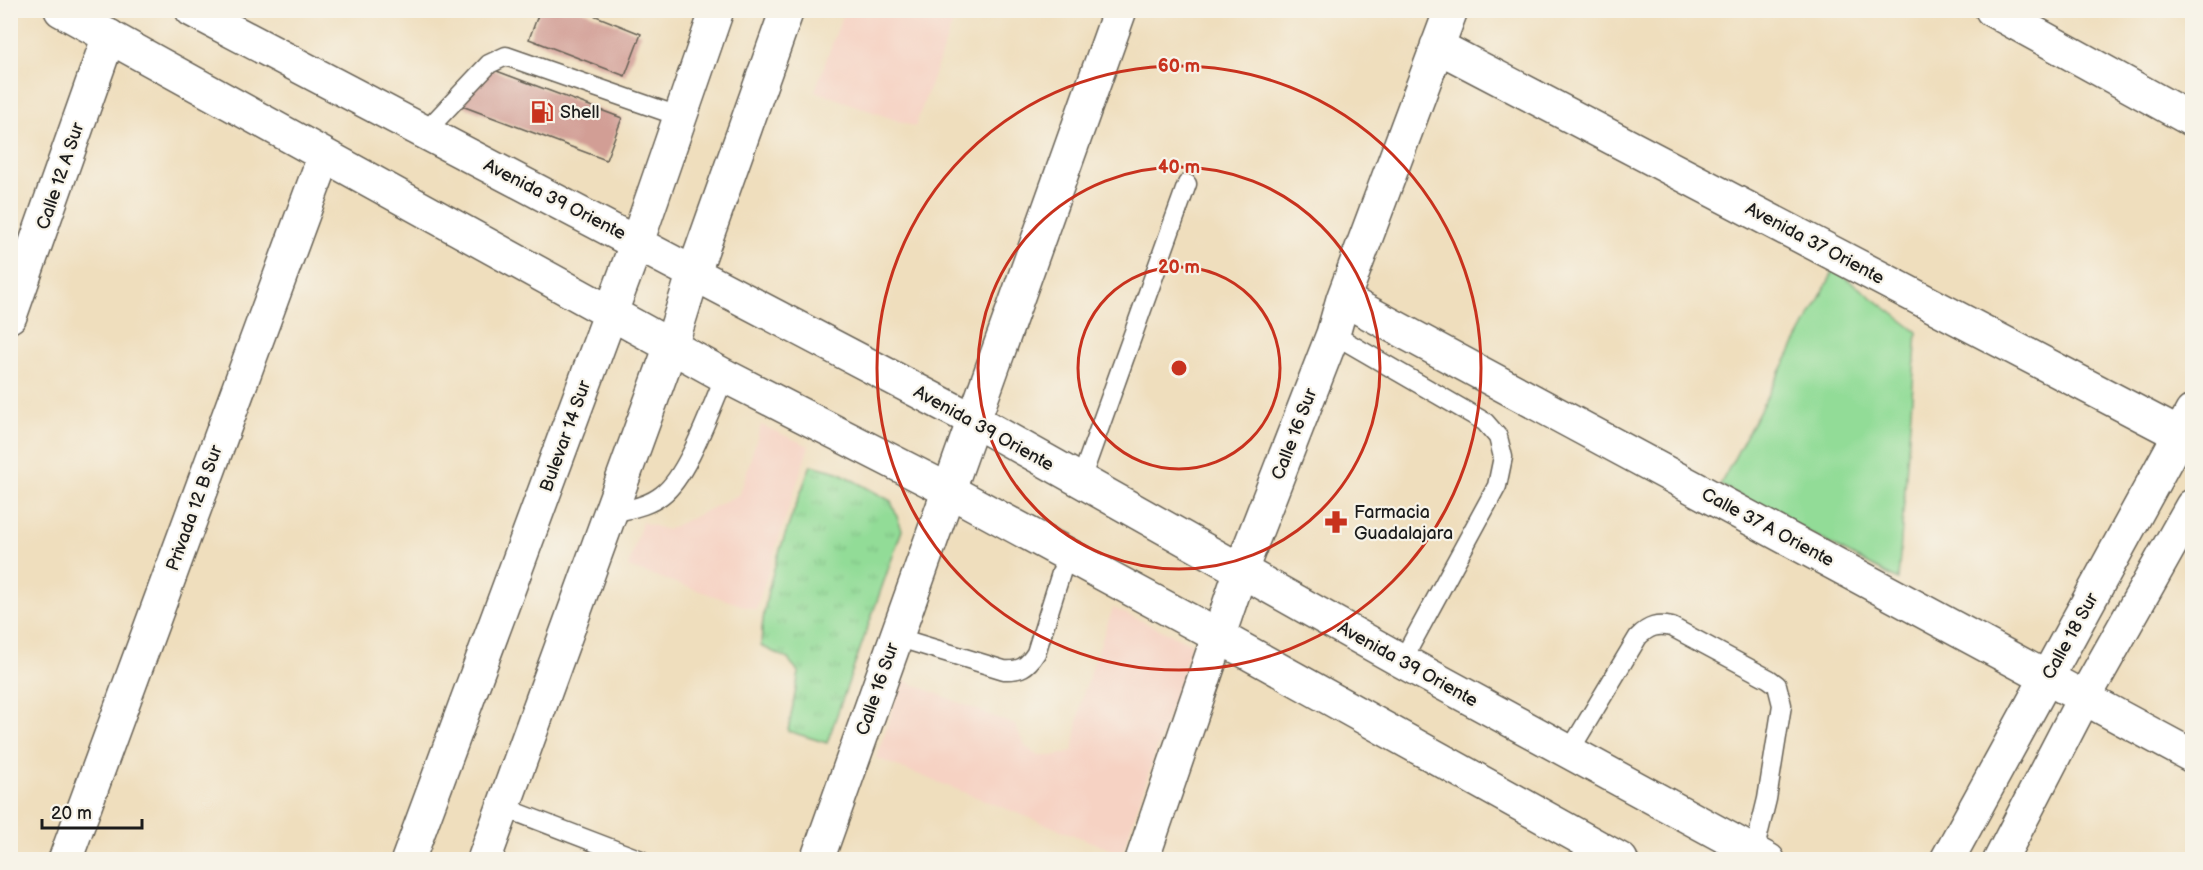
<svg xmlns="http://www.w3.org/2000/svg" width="2203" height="870" viewBox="0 0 2203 870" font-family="'Balsamiq Sans',sans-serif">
<defs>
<pattern id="grass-tufts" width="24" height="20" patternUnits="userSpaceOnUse" patternTransform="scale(1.5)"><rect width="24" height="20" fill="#92dc97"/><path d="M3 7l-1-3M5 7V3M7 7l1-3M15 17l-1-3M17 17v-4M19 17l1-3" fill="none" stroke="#7dbc82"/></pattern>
</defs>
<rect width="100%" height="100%" fill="#f7f3e8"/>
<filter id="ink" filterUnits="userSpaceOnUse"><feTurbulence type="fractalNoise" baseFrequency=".0167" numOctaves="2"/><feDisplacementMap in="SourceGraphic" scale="12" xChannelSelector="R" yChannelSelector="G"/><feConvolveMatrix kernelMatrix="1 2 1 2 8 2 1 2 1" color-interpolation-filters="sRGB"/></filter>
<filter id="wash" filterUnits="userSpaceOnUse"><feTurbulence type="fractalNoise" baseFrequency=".008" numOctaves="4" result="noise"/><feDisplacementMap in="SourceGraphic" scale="24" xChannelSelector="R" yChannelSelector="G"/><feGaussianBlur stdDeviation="1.35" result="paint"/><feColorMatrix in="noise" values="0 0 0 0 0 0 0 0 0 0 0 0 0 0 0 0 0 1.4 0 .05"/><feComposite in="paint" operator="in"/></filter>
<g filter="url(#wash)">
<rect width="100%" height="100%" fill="#efdebd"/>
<!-- built -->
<path fill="#f6d2c3" d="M 844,11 L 957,11 L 915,127 L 815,91 Z
M 761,425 L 809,446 L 756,610 L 628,567 L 642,522 L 667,530 L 740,494 Z
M 1113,608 L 1192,644 L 1122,854 L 876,758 L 903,680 L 1015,725 L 1025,746 L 1038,756 L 1055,756 L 1073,751 L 1082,697 Z"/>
<!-- grass -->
<path fill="url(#grass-tufts)" stroke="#577c5a" stroke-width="1.5" d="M 811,465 L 838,472 L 891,501 L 902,530 L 827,743 L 788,731 L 799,673 L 788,659 L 761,646 C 762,584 790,523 811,465 Z"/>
<!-- green -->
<path fill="#92dc97" stroke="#577c5a" stroke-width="1.5" d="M 1835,269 L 1917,332 L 1898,580 L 1720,485 Z"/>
<g id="blocks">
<!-- building -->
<path fill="#d29e95" d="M 540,10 L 581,10 L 641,34 L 625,76 L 529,39 Z
M 478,64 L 622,118 L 606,160 L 462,106 Z"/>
</g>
</g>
<g filter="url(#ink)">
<use href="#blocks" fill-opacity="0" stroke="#666054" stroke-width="1.5"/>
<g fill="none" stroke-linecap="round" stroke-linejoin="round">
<!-- service casing -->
<g stroke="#666054" stroke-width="21">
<path id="service" d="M 425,132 L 489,64 L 506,56 L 681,117
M 1333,334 L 1485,422 L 1498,437 L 1503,457 L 1497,486 L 1402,661
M 1080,482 L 1187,184
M 610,514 C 627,509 647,507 662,495 C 688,476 711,407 725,376
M 896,637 L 1004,670 C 1020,671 1027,667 1036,653 L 1067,554
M 1569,752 L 1638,637 C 1649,626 1657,624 1672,627 L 1769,679 L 1777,685 L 1782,705 L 1767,799 L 1754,852
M 503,807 L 641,860"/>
</g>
<!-- minor casing -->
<g stroke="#666054" stroke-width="36">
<path id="minor" d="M 1992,10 L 2192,120
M 1437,46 L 2192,441
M 1343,299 L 2192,756
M 10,316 L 109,36
M 65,860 L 324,157
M 817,860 L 1120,10
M 1142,860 L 1241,570 L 1333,334 L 1343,299 L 1451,10"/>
</g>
<!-- tertiary casing -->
<g stroke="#666054" stroke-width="36">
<path id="tertiary" d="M 1947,860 L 2192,412
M 2000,860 L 2084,698 L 2192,506"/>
</g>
<!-- secondary casing -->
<g stroke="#666054" stroke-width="36">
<path id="secondary" d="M 61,10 L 725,376 L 948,490 L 1218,636 L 1621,860
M 192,10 L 975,421 L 1402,661 L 1768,860
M 408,860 L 637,242 L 717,10
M 484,860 L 671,346 L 694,272 L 787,10"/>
</g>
<!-- path -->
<path stroke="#666054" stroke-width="4" stroke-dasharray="4.5 4.5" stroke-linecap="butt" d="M 2186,380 L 2192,368"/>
<!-- service -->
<use href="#service" stroke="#fff" stroke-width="18"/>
<!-- minor -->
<use href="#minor" stroke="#fff" stroke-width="33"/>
<!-- tertiary -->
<use href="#tertiary" stroke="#fff" stroke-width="33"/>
<!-- secondary -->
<use href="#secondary" stroke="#fff" stroke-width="33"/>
</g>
</g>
<!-- distance rings -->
<g fill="none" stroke="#c8321e" stroke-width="3">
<circle cx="1179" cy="368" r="101"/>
<circle cx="1179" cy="368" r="201"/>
<circle cx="1179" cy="368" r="302"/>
</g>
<!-- icons -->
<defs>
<g id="fuel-bare" transform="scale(1.8)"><path d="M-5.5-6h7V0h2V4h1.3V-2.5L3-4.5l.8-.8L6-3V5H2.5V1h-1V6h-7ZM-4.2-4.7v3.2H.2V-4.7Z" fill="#c8321e" stroke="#f7f3e8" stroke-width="2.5" paint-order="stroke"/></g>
<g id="pharmacy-bare" transform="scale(1.8)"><path d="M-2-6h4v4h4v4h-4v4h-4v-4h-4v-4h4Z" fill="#c8321e" stroke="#f7f3e8" stroke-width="2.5" paint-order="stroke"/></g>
</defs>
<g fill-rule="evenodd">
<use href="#fuel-bare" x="542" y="112"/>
<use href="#pharmacy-bare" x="1336" y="522"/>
</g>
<g text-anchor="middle" stroke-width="4.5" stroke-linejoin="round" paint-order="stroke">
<!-- poi labels -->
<g font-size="18" fill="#1c1c1c" stroke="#f7f3e8" text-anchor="start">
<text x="560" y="118">Shell</text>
<text x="1354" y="518">Farmacia<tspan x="1354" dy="21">Guadalajara</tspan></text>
</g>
<!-- street labels -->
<g font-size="18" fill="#1c1c1c" stroke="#f7f3e8">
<text transform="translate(60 176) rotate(-71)" y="6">Calle 12 A Sur</text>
<text transform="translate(555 199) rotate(27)" y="6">Avenida 39 Oriente</text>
<text transform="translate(1815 243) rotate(28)" y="6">Avenida 37 Oriente</text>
<text transform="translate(984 428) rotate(29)" y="6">Avenida 39 Oriente</text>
<text transform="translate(1294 434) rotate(-69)" y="6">Calle 16 Sur</text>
<text transform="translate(565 436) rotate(-70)" y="6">Bulevar 14 Sur</text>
<text transform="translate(194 508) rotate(-70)" y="6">Privada 12 B Sur</text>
<text transform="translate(1768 527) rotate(28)" y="6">Calle 37 A Oriente</text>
<text transform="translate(2070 636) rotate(-61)" y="6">Calle 18 Sur</text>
<text transform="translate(1408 664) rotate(29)" y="6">Avenida 39 Oriente</text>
<text transform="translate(877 689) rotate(-71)" y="6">Calle 16 Sur</text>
</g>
</g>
<circle cx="1179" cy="368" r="9" fill="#c8321e" stroke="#f7f3e8" stroke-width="3"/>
<g font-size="18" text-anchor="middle" font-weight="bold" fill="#c8321e" stroke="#f7f3e8" stroke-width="4.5" stroke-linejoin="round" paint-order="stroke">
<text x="1179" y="72">60 m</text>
<text x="1179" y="173">40 m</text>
<text x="1179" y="273">20 m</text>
</g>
<!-- margin -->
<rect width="2203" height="870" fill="none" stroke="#f7f3e8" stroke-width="36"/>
<!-- scale -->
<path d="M42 819v9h100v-9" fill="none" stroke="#1c1c1c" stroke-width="3"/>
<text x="51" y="819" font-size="18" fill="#1c1c1c" stroke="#f7f3e8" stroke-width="4.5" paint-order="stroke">20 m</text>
</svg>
